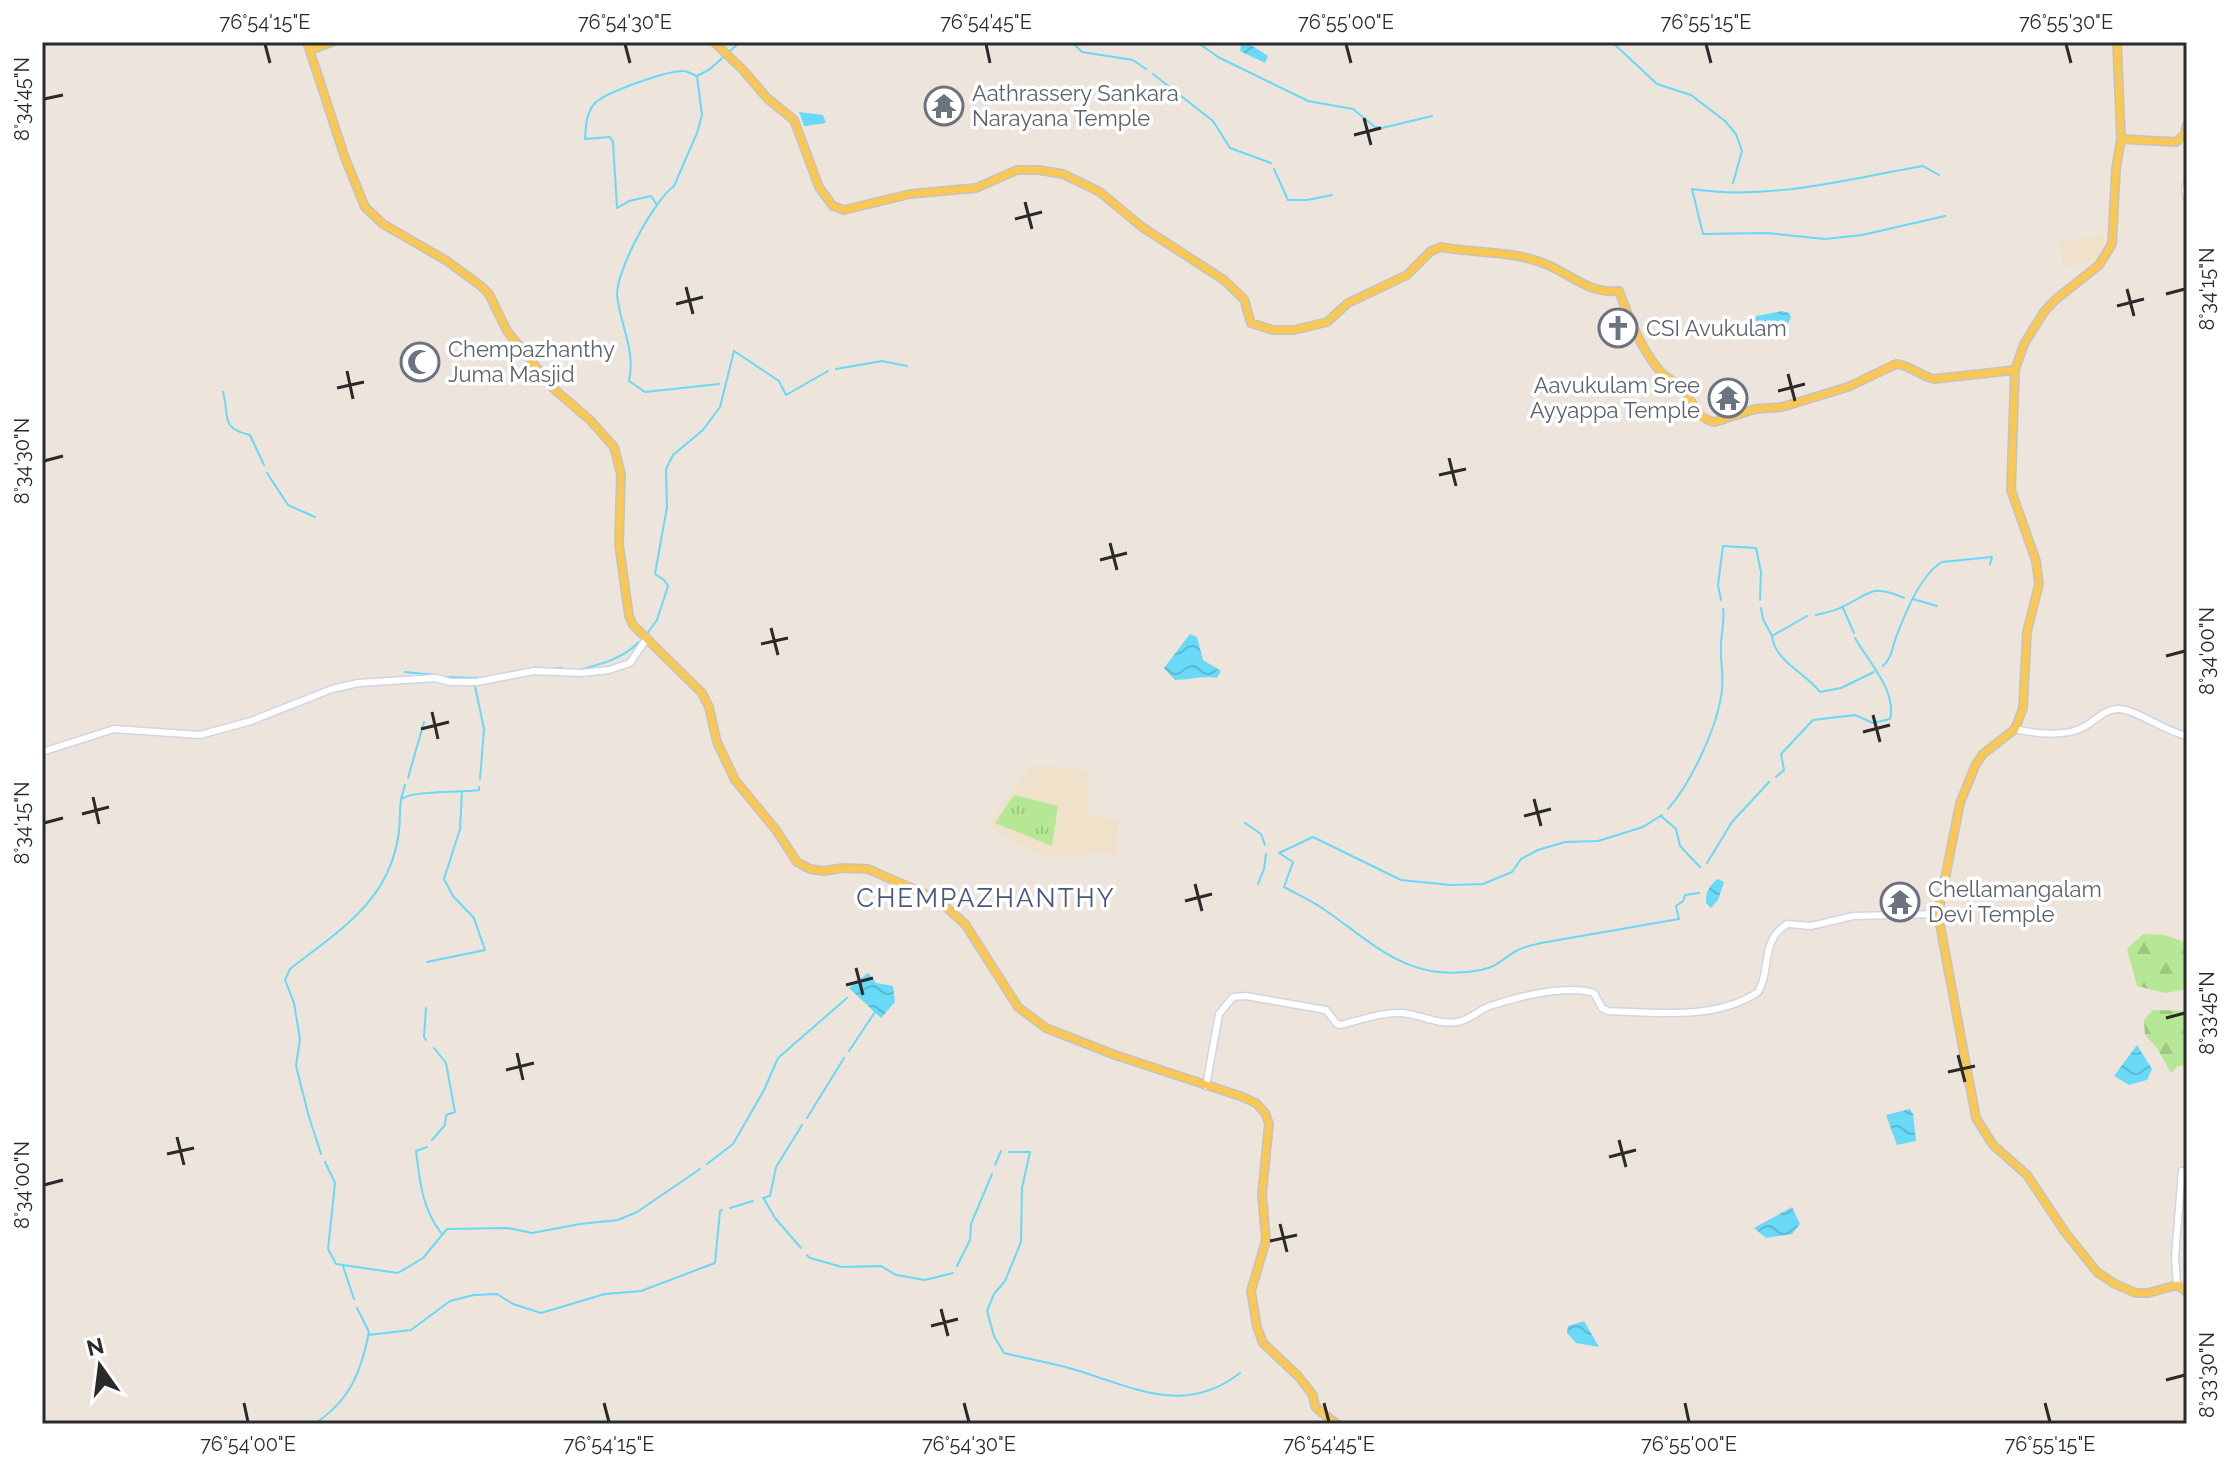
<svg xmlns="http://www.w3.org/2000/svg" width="2229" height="1466" viewBox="0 0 2229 1466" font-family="Raleway,sans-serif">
<defs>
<pattern id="forest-firs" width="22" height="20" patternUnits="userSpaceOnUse" patternTransform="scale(2)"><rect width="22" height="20" fill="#b6e794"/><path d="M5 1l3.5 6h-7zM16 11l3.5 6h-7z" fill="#9dc680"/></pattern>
<pattern id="park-tufts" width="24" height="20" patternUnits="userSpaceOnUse" patternTransform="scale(2)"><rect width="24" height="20" fill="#b6e794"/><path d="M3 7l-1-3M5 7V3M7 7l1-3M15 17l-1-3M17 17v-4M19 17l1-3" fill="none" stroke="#9dc680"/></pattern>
<pattern id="water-waves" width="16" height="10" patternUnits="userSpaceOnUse" patternTransform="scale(2)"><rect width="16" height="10" fill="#68d9f6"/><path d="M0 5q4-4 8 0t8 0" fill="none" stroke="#5abad3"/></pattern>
</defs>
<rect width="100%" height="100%" fill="#ede4db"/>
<!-- education -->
<path fill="#f0e1ca" d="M 2102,235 L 2103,245 L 2096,259 L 2064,268 L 2059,243 Z
M 1032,764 L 1089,771 L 1087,814 L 1118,820 L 1116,854 L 1098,853 L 1064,857 L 1042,856 L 987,826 Z"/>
<!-- forest -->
<path fill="url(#forest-firs)" d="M 2143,934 L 2165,935 L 2187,943 L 2187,989 L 2165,993 L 2137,986 L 2127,949 Z
M 2153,1010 L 2187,1011 L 2187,1065 L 2178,1066 L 2171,1073 L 2157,1048 L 2145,1035 L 2144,1020 Z"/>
<!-- park -->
<path fill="url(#park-tufts)" d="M 1014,795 L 1058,806 L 1052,846 L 995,823 Z"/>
<!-- water -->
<path fill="url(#water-waves)" d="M 1242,42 L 1246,42 L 1268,56 L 1265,63 L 1240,51 Z
M 799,112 L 823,115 L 826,123 L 804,126 Z
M 1782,311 L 1789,313 L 1791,317 L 1782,338 L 1760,334 L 1755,320 L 1756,316 Z
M 1190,634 L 1197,637 L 1203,660 L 1221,671 L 1217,678 C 1205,675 1189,680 1175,680 L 1164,668 Z
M 1718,879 L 1724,882 L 1718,900 L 1711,908 L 1706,903 C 1705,893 1710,884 1718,879 Z
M 868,973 L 876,983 L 893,986 L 895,1002 L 881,1018 L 849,988 Z
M 2137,1045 L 2152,1069 L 2147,1080 L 2129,1085 L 2114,1076 Z
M 1910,1109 L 1913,1114 L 1916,1141 L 1897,1145 L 1886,1115 Z
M 1792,1207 L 1800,1224 L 1792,1234 L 1766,1238 L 1754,1228 Z
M 1584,1321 L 1599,1347 L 1576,1343 L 1567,1333 L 1568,1326 Z"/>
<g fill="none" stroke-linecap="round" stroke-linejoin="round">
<!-- stream -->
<path stroke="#68d9f6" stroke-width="2" d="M 987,42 L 1005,42
M 1072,42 L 1082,52 L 1133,60 L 1146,69
M 1197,42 L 1218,57 L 1308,101 L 1353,109 L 1375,127 L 1382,128 L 1432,116
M 1612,42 L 1657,84 L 1691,95 L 1725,121 L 1736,134 L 1742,151 L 1733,183
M 1153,74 L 1213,121 L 1230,148 L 1271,163
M 1274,169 L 1288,200 L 1307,200 L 1332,195
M 1939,175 L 1923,166 C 1847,179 1769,201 1692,189 L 1703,234 L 1767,233 L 1825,239 L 1862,235 L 1945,216
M 657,205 L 651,196 L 629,201 L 617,208 L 613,142 L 610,137 L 585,139 C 586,125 586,113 595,103 C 606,92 669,70 684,71 C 686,71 695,75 696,76
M 836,369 L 882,361 L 907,366
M 719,384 L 645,392 L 629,381 C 636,350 620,325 617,295 C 616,271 654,200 674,186 L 697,133 L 702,115 L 697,76 L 710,69 L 740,42
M 223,392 C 230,416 219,428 250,435 L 264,465
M 267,473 L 288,505 L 315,517
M 1913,599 L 1937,606
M 1721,600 L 1718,585 L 1723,546 L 1756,548 L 1761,572 L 1760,600
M 1761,608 L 1763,619 L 1772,636 L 1807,616
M 1843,608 L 1854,633
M 1816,615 C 1825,613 1835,611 1842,607 C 1871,594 1870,583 1904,598
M 646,635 L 657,620 L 668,586 L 664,580 L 655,574 L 667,507 L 666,469 L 673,455 L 703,430 L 720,407 L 734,351 L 779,381 L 786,395 L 828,371
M 1772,636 C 1775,662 1806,673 1820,692 L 1841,688 L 1874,672
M 1883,666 C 1892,658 1892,648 1896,637 C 1905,614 1920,575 1942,562 L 1992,557 L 1990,564
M 549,669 L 562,668
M 579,670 C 602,664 622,659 639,642
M 405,672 L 436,675
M 502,674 L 519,671
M 442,677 L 484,678
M 475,686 L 484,729 L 480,779
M 1776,777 L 1784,770 L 1781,754 L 1813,720 L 1855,715 L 1873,723 L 1890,719 C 1897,691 1868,661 1855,638
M 408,778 L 424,722
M 405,785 L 401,799 C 415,790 458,793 479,790 L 479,787
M 1668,809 C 1691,783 1718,726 1722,690 C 1724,675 1720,661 1721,646 C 1721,633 1725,621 1723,609
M 1662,815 L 1643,827 L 1598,841 L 1565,842 L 1538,850 L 1521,859 L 1512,872 L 1483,884 L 1451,885 L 1401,880 L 1313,837 L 1279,853 L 1293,862 L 1284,887 C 1297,894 1310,900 1322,908 C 1375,944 1408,984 1481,970 C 1498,967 1504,957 1518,950 C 1525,946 1534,945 1541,943 L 1679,919 L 1676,906 L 1683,901 L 1685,895 L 1699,893
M 1661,816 L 1676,829 L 1680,846 L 1700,867
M 1245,823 L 1261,834 L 1265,845
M 1707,863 L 1732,822 L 1769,782
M 1258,884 L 1264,869 L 1266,854
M 427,962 L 485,950 L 474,918 L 453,896 L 444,879 L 460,829 L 462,792
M 426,1008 L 424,1037 L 426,1040
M 849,1051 L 875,1012
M 807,1118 L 844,1058
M 432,1140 L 445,1125 L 446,1115 L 455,1112 L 446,1063 L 434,1048
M 427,1147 L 416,1151 C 420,1182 422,1208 441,1233
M 1009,1152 L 1030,1152 L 1022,1188 L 1021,1242 L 1005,1281 L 994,1294 L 987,1311 L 994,1336 L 1004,1353 C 1028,1359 1053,1363 1076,1370 C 1135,1388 1185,1416 1240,1373
M 321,1154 L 309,1117 L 296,1066 L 300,1039 L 294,1003 L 285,980 L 290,969 C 336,933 385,904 397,843 C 401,828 399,814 401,799
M 325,1162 L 335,1183 L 328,1249 L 336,1264 L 398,1273 L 423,1258 L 447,1229 L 508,1228 L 532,1233 L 580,1224 L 618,1220 L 637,1212 L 700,1169
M 707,1164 L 733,1144 L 764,1090 L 778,1058 L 847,998
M 995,1165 L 1001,1151
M 763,1198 L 770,1196 L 776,1167 L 802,1125
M 764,1199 L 775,1218 L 801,1248
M 730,1208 L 753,1201
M 807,1255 L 810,1258 L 842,1267 L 881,1266 L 896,1275 L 925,1280 L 953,1273
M 343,1266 L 354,1299
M 957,1266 L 970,1240 L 971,1224 L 992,1174
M 368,1335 L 411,1330 L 450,1301 L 474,1295 L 497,1294 L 513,1304 L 541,1313 L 605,1294 L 641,1291 L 715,1263 L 720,1211 L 722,1210
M 314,1424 C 350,1401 361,1372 369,1332 L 357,1308"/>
<!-- minor casing -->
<g stroke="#d0d5e4" stroke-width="9">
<path id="minor" d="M 2187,183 L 2185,190 L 2187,199
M 2015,729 C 2035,734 2066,737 2084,727 C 2095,721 2103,710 2117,709 C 2132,707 2166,732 2187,736
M 42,752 L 114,729 L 200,735 L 251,721 L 332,689 L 358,683 L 436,678 L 450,682 L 477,682 L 534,671 L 581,673 L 609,670 L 630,663 L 647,638
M 1206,1086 L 1219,1014 L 1233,997 L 1246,996 L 1326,1010 L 1337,1024 L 1341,1025 C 1361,1020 1381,1012 1402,1013 C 1421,1015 1438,1025 1457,1022 C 1471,1020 1478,1010 1490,1006 C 1516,997 1568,984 1594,993 L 1602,1008 L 1608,1011 C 1656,1013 1717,1020 1758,992 C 1772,970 1759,942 1787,924 L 1811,926 L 1853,916 L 1938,914
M 2177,1285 L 2175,1257 L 2182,1171 L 2187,1173"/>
</g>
<!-- major casing -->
<g stroke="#c3c3c3" stroke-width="10">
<path id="major" d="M 307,42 L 345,158 L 365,207 L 383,224 L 447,261 L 481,286 L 489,294 L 507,331 L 554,389 L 590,420 L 614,447 L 621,474 L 619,544 L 629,616 L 633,625 L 702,693 L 709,707 L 717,742 L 735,780 L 776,830 L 797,862 L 810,869 L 823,871 L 843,868 L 868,869 L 937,899 L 965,924 L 1018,1007 L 1046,1028 L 1115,1055 L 1240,1096 L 1256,1103 L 1265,1113 L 1269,1124 L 1262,1194 L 1266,1240 L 1251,1291 L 1257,1327 L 1263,1343 L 1298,1376 L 1313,1395 L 1315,1406 L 1321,1412 L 1337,1424
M 714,42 L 743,70 L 767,98 L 794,120 L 819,187 L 833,206 L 844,210 L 910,194 L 976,188 L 1017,170 L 1038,170 L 1063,174 L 1100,192 L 1142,227 L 1224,280 L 1244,299 L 1251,323 L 1273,330 L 1294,330 L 1327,322 L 1348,303 L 1407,275 L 1431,251 L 1441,247 C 1476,254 1517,250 1550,266 C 1574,277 1591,294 1619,291 C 1629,318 1641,349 1660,371 C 1667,379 1678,383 1684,391 C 1694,403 1697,419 1715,422 L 1755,409 L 1782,407 L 1848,387 L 1896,364 C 1910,365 1920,376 1934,379 L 2015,370
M 2117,42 L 2121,139 L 2116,169 L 2112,244 L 2099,265 L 2055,300 L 2044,312 L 2024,344 L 2015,370 L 2011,490 L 2036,561 L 2039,584 L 2027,632 L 2023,708 L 2015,729 L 1983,754 L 1976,764 L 1960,803 L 1938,914 L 1976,1118 L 1993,1145 L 2027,1175 L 2065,1232 L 2097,1272 L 2115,1284 L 2136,1293 L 2148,1293 L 2177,1285 L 2187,1292
M 310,50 L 332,42
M 2121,139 L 2176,142 L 2184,135 L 2187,125"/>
</g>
<!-- minor -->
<use href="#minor" stroke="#fff" stroke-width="6"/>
<!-- major -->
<use href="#major" stroke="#f9c854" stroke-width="7"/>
</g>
<!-- ticks -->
<path fill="none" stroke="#2a2a2a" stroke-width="3" d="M 265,44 L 270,63M 625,44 L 630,63M 986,44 L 990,63M 1346,44 L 1351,63M 1706,44 L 1711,63M 2066,44 L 2071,63M 44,99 L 63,95M 1364,118 L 1371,145M 1354,135 L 1381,128M 1025,202 L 1032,229M 1015,219 L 1042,212M 686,287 L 693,314M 2127,289 L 2134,316M 2166,294 L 2185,289M 676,304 L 703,297M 2117,306 L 2144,299M 347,371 L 353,399M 1788,374 L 1795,401M 337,388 L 364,382M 1778,391 L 1805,384M 1449,458 L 1456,486M 44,461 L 63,456M 1439,475 L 1466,469M 1110,543 L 1117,570M 1100,560 L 1127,553M 771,628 L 778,655M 761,644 L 788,638M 2166,656 L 2185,651M 432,712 L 438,739M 1873,715 L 1880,742M 421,729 L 449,722M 1863,732 L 1890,725M 93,797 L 99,824M 1534,799 L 1541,826M 82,814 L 109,807M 1524,816 L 1551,809M 44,823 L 63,818M 1195,884 L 1202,911M 1185,901 L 1212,894M 856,968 L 863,995M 846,985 L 873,978M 2166,1018 L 2185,1013M 517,1053 L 523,1080M 1958,1055 L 1965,1082M 506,1070 L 534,1063M 1948,1072 L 1975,1066M 177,1137 L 184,1165M 1619,1140 L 1626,1167M 167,1154 L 194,1148M 1609,1157 L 1636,1150M 44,1185 L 63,1180M 1280,1224 L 1287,1252M 1270,1241 L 1297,1235M 941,1309 L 948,1336M 931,1326 L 958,1319M 2166,1380 L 2185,1375M 244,1403 L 248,1422M 604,1403 L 609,1422M 964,1403 L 969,1422M 1324,1403 L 1329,1422M 1685,1403 L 1689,1422M 2045,1403 L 2050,1422"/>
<!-- icons -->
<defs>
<g id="temple-ring" transform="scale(2)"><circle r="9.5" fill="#fff" stroke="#6b7280" stroke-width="1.5"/><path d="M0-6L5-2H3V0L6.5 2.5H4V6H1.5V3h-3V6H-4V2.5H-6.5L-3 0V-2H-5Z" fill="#6b7280"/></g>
<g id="church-ring" transform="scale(2)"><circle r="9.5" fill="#fff" stroke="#6b7280" stroke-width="1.5"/><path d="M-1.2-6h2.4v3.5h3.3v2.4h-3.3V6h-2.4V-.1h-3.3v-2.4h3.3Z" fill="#6b7280"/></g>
<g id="mosque-ring" transform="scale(2)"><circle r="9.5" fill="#fff" stroke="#6b7280" stroke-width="1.5"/><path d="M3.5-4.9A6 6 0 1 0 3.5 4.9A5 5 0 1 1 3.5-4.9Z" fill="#6b7280"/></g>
</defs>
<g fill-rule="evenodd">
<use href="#temple-ring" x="944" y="106"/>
<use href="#church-ring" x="1618" y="328"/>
<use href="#mosque-ring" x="420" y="362"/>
<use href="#temple-ring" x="1728" y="398"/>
<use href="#temple-ring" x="1900" y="902"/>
</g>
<g text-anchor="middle" stroke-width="7" stroke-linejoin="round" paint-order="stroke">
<!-- worship labels -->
<g font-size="22" fill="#5b616d" stroke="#fff" text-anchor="start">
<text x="972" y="101">Aathrassery Sankara<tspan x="972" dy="25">Narayana Temple</tspan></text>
<text x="1646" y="336">CSI Avukulam</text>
<text x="448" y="357">Chempazhanthy<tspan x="448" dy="25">Juma Masjid</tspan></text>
<text x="1700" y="393" text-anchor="end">Aavukulam Sree<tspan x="1700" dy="25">Ayyappa Temple</tspan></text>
<text x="1928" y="897">Chellamangalam<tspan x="1928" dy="25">Devi Temple</tspan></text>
</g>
<!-- quarter labels -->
<g font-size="26" letter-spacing="2" fill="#48557e" stroke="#fff">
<text x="986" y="907">CHEMPAZHANTHY</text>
</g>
</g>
<!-- border -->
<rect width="2229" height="1466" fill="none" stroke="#ffffff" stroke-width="88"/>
<!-- north arrow -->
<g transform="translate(100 1366) rotate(346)" stroke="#ffffff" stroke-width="6" paint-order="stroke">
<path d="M0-6L14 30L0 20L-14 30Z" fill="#2a2a2a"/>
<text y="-12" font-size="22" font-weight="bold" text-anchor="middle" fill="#2a2a2a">N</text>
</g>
<rect x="44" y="44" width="2141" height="1378" fill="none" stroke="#2a2a2a" stroke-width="3"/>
<g font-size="20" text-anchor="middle" fill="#2a2a2a">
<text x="265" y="29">76°54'15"E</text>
<text x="625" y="29">76°54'30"E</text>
<text x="986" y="29">76°54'45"E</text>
<text x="1346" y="29">76°55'00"E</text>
<text x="1706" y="29">76°55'15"E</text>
<text x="2066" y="29">76°55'30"E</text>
<text transform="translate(22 99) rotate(-90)" y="7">8°34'45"N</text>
<text transform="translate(2207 289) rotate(-90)" y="7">8°34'15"N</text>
<text transform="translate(22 461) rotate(-90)" y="7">8°34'30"N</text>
<text transform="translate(2207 651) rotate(-90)" y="7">8°34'00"N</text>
<text transform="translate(22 823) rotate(-90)" y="7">8°34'15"N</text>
<text transform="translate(2207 1013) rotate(-90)" y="7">8°33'45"N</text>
<text transform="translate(22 1185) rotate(-90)" y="7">8°34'00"N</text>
<text transform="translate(2207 1375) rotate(-90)" y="7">8°33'30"N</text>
<text x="248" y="1451">76°54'00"E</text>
<text x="609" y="1451">76°54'15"E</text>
<text x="969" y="1451">76°54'30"E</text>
<text x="1329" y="1451">76°54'45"E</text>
<text x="1689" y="1451">76°55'00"E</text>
<text x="2050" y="1451">76°55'15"E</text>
</g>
</svg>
